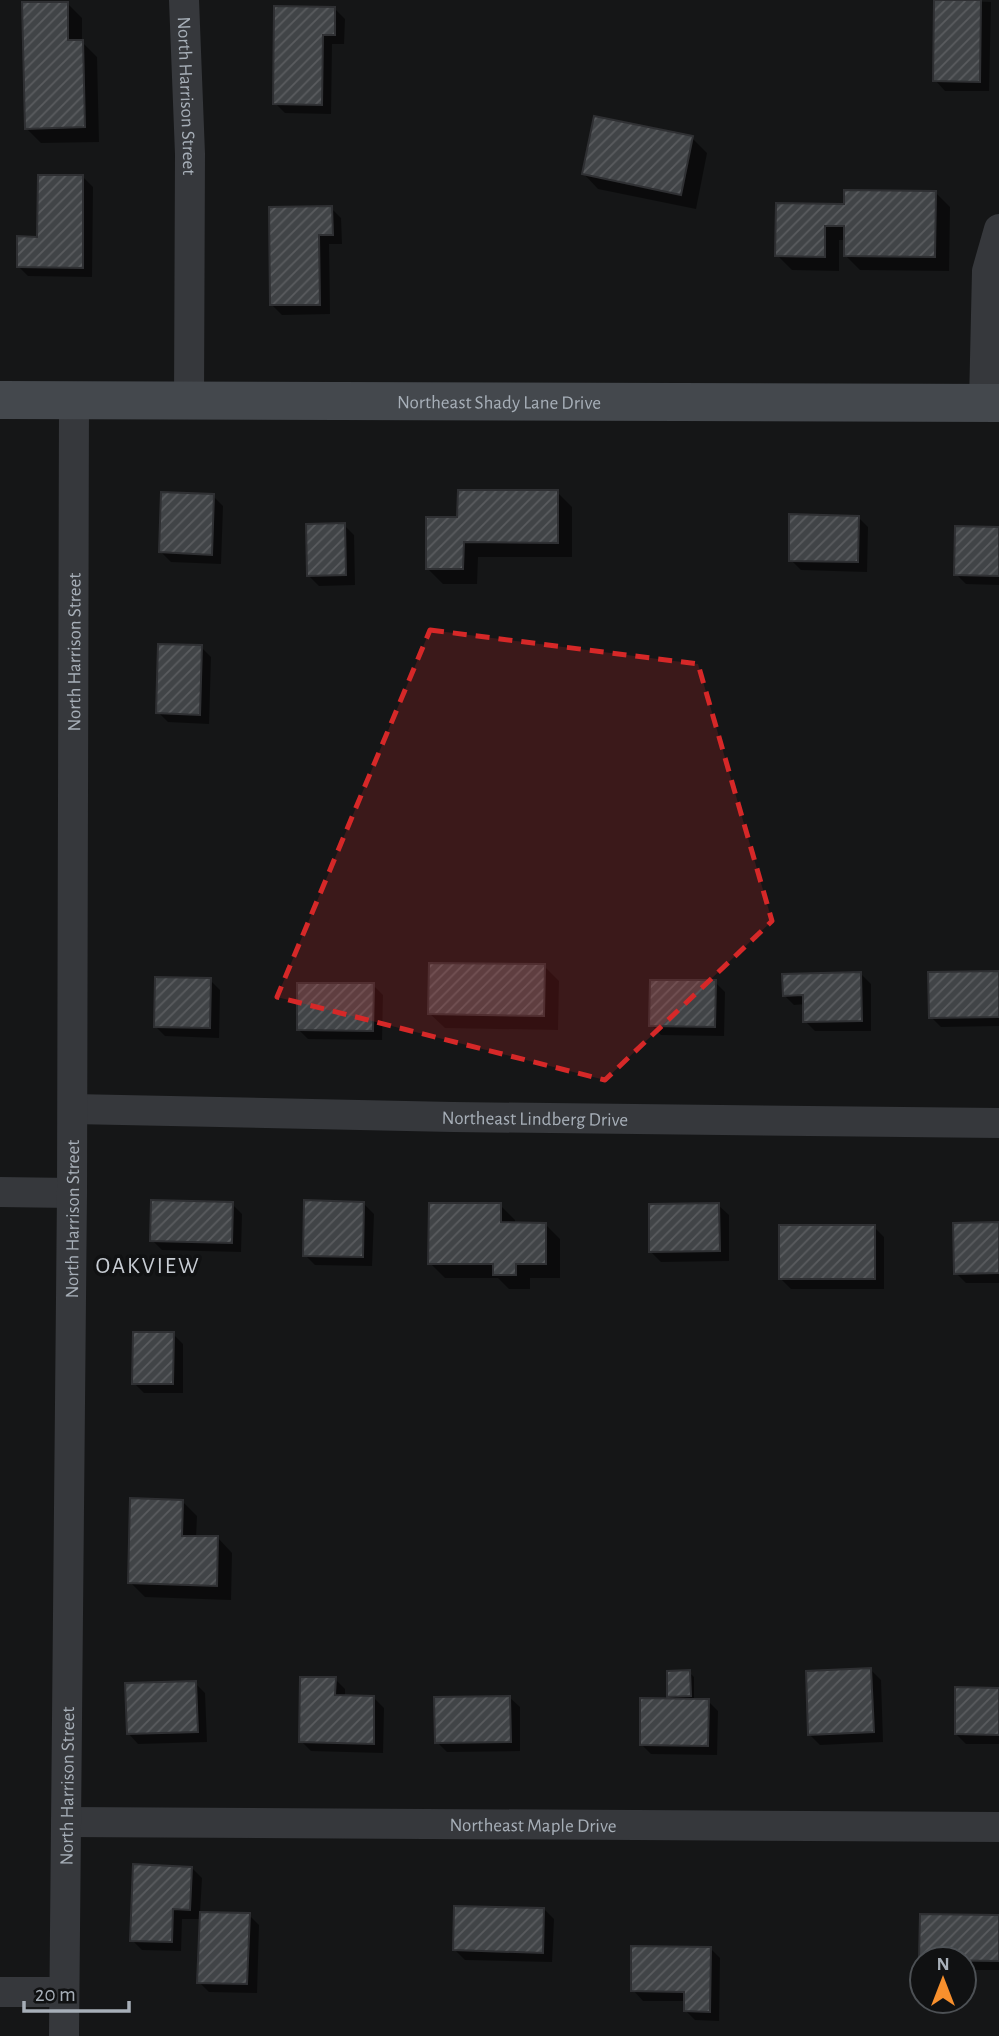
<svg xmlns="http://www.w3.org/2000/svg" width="999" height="2036" viewBox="0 0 999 2036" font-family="'Alegreya Sans',sans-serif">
<defs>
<pattern id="building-hatch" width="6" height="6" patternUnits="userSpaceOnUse" patternTransform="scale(1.75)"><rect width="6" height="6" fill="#414447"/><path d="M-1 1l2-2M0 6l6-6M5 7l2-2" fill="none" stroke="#5a5c5f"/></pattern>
</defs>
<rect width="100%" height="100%" fill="#151617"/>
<!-- shadow -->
<path fill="#0007" d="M 936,0 L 991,2 L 989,91 L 945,91 L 935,80 Z
M 67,3 L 82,18 L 82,42 L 97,57 L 99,142 L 41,143 L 26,128 Z
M 335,9 L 345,19 L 344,44 L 332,44 L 331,114 L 285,113 L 275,103 Z
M 692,138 L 707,153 L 696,209 L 598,189 L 584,174 Z
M 83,177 L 93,187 L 92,277 L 28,276 L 18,266 Z
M 935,192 L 950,207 L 949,271 L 860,270 L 845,255 L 846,240 L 839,240 L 839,271 L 792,270 L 777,255 L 846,206 Z
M 331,208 L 341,218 L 342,244 L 329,244 L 330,314 L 282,315 L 272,305 Z
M 557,492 L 572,507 L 572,557 L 478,557 L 477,584 L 443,584 L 428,569 L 459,518 Z
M 213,496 L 223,506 L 221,564 L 171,562 L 161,552 Z
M 858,517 L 868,527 L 867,572 L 801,570 L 791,560 Z
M 344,525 L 354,535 L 355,585 L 319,586 L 309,576 Z
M 999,529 L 999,585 L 966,584 L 956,574 Z
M 201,647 L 211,657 L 209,724 L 168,722 L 158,712 Z
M 544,966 L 559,981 L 558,1030 L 445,1028 L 430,1014 Z
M 999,972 L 999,1026 L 941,1027 L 931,1017 Z
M 861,974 L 871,984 L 871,1031 L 815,1031 L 805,1021 L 805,1004 L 794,1005 L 784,995 Z
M 210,980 L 220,990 L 219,1038 L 165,1036 L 155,1026 Z
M 715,982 L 725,992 L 724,1036 L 661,1035 L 651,1025 Z
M 373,985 L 383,995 L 382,1040 L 308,1039 L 298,1029 Z
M 232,1204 L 242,1214 L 241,1252 L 162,1250 L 152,1240 Z
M 364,1204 L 374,1214 L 372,1266 L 315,1265 L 305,1255 Z
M 500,1205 L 515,1220 L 515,1224 L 545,1224 L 560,1239 L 560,1278 L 530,1278 L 530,1289 L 509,1289 L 498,1278 L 445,1278 L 430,1263 Z
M 718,1205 L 729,1215 L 729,1261 L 661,1262 L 651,1252 Z
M 999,1224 L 999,1283 L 966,1283 L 956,1273 Z
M 874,1227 L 884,1237 L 884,1289 L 791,1289 L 781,1279 Z
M 173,1334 L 183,1344 L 183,1393 L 144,1393 L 134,1383 Z
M 182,1501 L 197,1516 L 196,1538 L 218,1538 L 232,1553 L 231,1600 L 145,1597 L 130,1582 Z
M 871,1670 L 881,1680 L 883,1742 L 820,1745 L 810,1735 Z
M 689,1672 L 694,1677 L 694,1701 L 708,1701 L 718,1711 L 717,1755 L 651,1754 L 641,1744 L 673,1700 L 669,1696 Z
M 335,1679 L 345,1689 L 345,1697 L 374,1698 L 384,1708 L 383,1753 L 311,1751 L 301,1741 Z
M 195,1683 L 205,1693 L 207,1742 L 138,1744 L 128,1733 Z
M 999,1690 L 999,1744 L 966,1744 L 956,1734 Z
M 509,1697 L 520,1707 L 520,1751 L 447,1752 L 437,1742 Z
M 192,1868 L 202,1878 L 200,1913 L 249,1915 L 259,1925 L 257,1993 L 209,1992 L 199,1982 L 201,1919 L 182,1919 L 181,1951 L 142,1950 L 132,1940 Z
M 544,1909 L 554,1919 L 552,1962 L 465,1960 L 455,1950 Z
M 999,1917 L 999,1970 L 964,1970 L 964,1959 L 921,1959 Z
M 710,1948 L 720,1958 L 719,2021 L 695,2020 L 685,2010 L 686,2001 L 643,2001 L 633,1990 Z"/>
<!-- building -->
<path fill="url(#building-hatch)" stroke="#2f3033" stroke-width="2" d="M 934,0 L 981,0 L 980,82 L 933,81 Z
M 22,2 L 68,2 L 68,40 L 83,40 L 85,127 L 25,129 Z
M 274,6 L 335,7 L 335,35 L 323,35 L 322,105 L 273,104 Z
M 594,116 L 693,136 L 681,195 L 582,174 Z
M 38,175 L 83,175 L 83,268 L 17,267 L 17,236 L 37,237 Z
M 844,190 L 936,191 L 935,257 L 844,256 L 844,226 L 825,226 L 825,257 L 775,256 L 776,203 L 844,204 Z
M 332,206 L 333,235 L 319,235 L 320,305 L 270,305 L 269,207 Z
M 458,490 L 558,490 L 558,543 L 464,542 L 463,569 L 426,569 L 426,517 L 457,517 Z
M 161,492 L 214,494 L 212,555 L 159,552 Z
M 789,514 L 859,516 L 858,562 L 789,561 Z
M 345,523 L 346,575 L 307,576 L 306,524 Z
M 955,526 L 999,527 L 999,576 L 954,575 Z
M 158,644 L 202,645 L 200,715 L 156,713 Z
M 429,963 L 545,964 L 544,1016 L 428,1014 Z
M 999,971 L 999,1017 L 929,1018 L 928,972 Z
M 861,972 L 862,1021 L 803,1022 L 803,995 L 783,996 L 782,974 Z
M 155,977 L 211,978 L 210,1028 L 154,1027 Z
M 650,980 L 716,980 L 715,1027 L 649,1026 Z
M 297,983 L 374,983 L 373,1031 L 297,1030 Z
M 151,1200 L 233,1202 L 232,1243 L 150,1241 Z
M 304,1200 L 364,1202 L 363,1257 L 303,1256 Z
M 429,1203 L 501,1203 L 501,1222 L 546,1223 L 546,1264 L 516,1264 L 516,1275 L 493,1275 L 493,1264 L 428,1264 Z
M 719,1203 L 720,1251 L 649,1252 L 649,1204 Z
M 999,1222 L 999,1273 L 954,1274 L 953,1223 Z
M 779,1225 L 875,1225 L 875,1279 L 779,1279 Z
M 133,1332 L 174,1332 L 173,1384 L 132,1384 Z
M 130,1498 L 183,1500 L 182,1536 L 218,1536 L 217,1586 L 128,1583 Z
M 871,1668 L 874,1732 L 808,1735 L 806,1671 Z
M 690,1670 L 691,1696 L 667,1697 L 667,1671 Z
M 300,1677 L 336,1677 L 335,1695 L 374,1696 L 374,1744 L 299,1742 Z
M 196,1681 L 198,1732 L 127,1734 L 125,1683 Z
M 955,1687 L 999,1688 L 999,1735 L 955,1734 Z
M 510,1696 L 511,1742 L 435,1743 L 434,1697 Z
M 640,1698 L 709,1699 L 708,1746 L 640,1745 Z
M 133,1864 L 192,1867 L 190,1910 L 173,1909 L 172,1942 L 130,1941 Z
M 454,1906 L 544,1908 L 543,1953 L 453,1950 Z
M 200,1912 L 250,1913 L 247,1984 L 197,1983 Z
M 920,1914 L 999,1915 L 999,1961 L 919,1960 Z
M 631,1946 L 711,1947 L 710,2012 L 684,2011 L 684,1992 L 631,1991 Z"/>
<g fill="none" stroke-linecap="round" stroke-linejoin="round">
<!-- street -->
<g stroke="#36383c" stroke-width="30">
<path id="s1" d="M 184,0 L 190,154 L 189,401"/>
<path d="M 984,403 L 987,271 L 999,229"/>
<path id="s2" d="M 73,1109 L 453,1117 L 999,1123"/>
<path d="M 0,1192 L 72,1193"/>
<path id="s3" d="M 66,1822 L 999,1827"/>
<path d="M 0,1992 L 64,1992"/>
<path id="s4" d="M 64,2036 L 72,1193 L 74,401"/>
</g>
<!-- secondary -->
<path stroke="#44484d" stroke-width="38" id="s5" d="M 0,400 L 999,403"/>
</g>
<!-- marked area -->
<path fill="#d62828" fill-opacity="0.2" stroke="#d62828" stroke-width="5" stroke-dasharray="14 9" stroke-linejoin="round" d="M 430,630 L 698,664 L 772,921 L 605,1080 L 277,997 Z"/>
<g text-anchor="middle" stroke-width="7" stroke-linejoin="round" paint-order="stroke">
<!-- street labels -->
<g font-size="19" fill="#a7afb8" stroke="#101112">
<text dy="7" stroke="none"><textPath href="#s1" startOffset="96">North Harrison Street</textPath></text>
<text dy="7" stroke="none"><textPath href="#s5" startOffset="499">Northeast Shady Lane Drive</textPath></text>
<text dy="7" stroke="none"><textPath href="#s4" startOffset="1384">North Harrison Street</textPath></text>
<text dy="7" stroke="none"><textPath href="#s2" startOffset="462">Northeast Lindberg Drive</textPath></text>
<text dy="7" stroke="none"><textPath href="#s4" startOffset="817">North Harrison Street</textPath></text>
<text dy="7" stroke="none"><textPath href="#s4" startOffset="250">North Harrison Street</textPath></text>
<text dy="7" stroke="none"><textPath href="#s3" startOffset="467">Northeast Maple Drive</textPath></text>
</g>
<!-- quarter labels -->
<g font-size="23" letter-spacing="2" fill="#c8cdd4" stroke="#101112">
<text x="148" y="1273">OAKVIEW</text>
</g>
</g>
<!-- north arrow -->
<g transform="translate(943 1980)"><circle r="33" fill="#101112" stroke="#4c5054" stroke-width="2"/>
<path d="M0-5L12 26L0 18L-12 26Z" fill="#f8902d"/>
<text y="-10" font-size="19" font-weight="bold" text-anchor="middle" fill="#a7afb8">N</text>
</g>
<!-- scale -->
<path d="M24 2001v10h105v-10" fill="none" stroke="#a7afb8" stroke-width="3.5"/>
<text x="35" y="2001" font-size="21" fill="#a7afb8" stroke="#101112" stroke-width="5" paint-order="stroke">20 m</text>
</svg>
